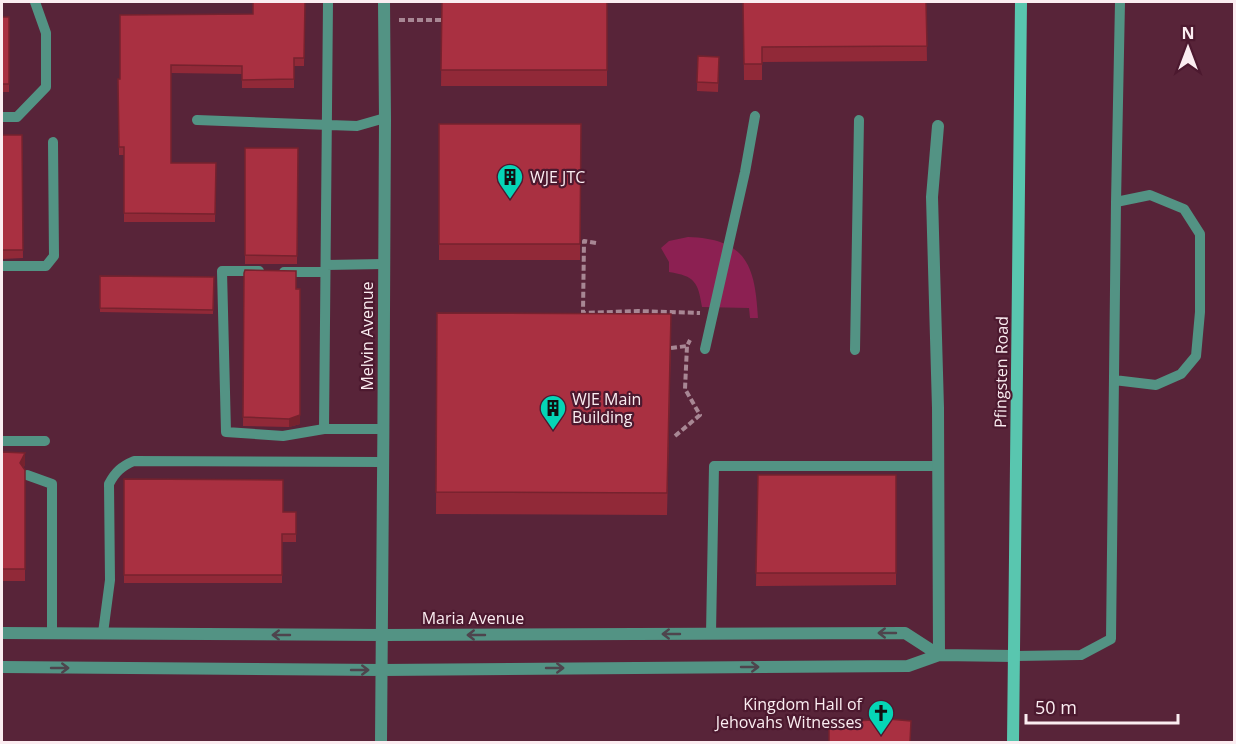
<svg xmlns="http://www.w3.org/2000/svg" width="1236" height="744" viewBox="0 0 1236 744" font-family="'Open Sans',sans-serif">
<rect width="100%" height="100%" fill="#582439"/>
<!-- green -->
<path fill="#8c2052" d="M 688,237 C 747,239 755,266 758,318 L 750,318 L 749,308 L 702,307 C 698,282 695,276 669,272 L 669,262 L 661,248 L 669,241 Z"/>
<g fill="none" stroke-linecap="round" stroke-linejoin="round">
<!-- path -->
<path stroke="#a88794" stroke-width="4" stroke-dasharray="6 3" stroke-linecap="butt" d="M 399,20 L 442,20
M 596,243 L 584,241 L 583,313 L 638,311 L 700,313
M 671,348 L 687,346 L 690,340
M 675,436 L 700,415 L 685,389 L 687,346"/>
<!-- service -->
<path stroke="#539384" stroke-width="10" d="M 328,2 L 324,429 L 383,429
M 2,117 L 17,117 L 46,87 L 46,33 L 35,2
M 197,120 L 357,126 L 385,118
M 326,265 L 383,264
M 2,266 L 46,266 L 54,256 L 53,142
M 259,271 L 222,271 L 226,432 L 283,436 L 324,429
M 284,272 L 325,272
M 705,349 L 745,172 L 755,116
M 855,350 L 859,120
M 1114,380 L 1156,385 L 1181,374 L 1196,356 L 1200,312 L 1200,234 L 1184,209 L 1150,195 L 1116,202
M 2,441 L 45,441
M 27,475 L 52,484 L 52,633
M 103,633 L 110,580 L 109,484 C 115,472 122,466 134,461 L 383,462
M 711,634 L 714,466 L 938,466
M 1014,656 L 1081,655 L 1111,639 L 1116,202 L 1120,2"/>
<!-- minor -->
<path stroke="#539384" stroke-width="12" d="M 938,126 L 932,197 L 938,408 L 939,655
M 2,633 L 383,635 L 905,633 L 939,655
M 2,667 L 382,670 L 908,666 L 939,655 L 1014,656
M 381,742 C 383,535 384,327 385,120 C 385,80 384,41 384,2"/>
<!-- secondary -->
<path stroke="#59c6af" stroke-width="12" d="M 1013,742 L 1021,2"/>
</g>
<!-- wall -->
<path fill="#912938" d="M 305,2 L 304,66 L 294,66 L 294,88 L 242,88 L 242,74 L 171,73 L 171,163 L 216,163 L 215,222 L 124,222 L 124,155 L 119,155 L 118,79 L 120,79 L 253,14 Z
M 442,2 L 607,2 L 607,86 L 441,86 Z
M 743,2 L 926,2 L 927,61 L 762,62 L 762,80 L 744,80 Z
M 2,17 L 9,17 L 9,92 L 2,92 Z
M 698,56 L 719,57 L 718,92 L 697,91 Z
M 439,124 L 581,124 L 580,260 L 439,260 Z
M 2,135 L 22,135 L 23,258 L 2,259 Z
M 245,148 L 298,148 L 297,264 L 245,264 Z
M 244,273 L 300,289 L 300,424 L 289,427 L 243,426 Z
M 100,276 L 214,277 L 213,314 L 100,312 Z
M 437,313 L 671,335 L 667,515 L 436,514 Z
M 2,452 L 25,465 L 23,468 L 25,470 L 25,581 L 2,581 Z
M 758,475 L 896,475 L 896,585 L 756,586 Z
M 124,479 L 283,512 L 296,512 L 296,542 L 282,542 L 282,583 L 124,583 Z"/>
<!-- shaded-wall -->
<path fill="#76222e" d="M 300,415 L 300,424 L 289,427 L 289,419 Z
M 25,453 L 25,465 L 20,476 L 20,463 Z"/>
<!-- building -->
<path fill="#a93041" stroke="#76222e" stroke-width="1.5" d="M 253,2 L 305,2 L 304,58 L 294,58 L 294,79 L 242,80 L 242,66 L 171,65 L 171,163 L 216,163 L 215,214 L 124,213 L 124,147 L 119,147 L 118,79 L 120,79 L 120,15 L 253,14 Z
M 442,2 L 607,2 L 607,70 L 441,70 Z
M 743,2 L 926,2 L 927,46 L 762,47 L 762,64 L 744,64 Z
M 2,17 L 9,17 L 9,84 L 2,84 Z
M 698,56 L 719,57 L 718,83 L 697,82 Z
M 439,124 L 581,124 L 580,244 L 439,244 Z
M 2,135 L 22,135 L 23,250 L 2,250 Z
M 245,148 L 298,148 L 297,256 L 245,255 Z
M 245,270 L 296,271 L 296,289 L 300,289 L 300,415 L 289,419 L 243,417 L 244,273 Z
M 100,276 L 214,277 L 213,310 L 100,308 Z
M 437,313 L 671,314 L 667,493 L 436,492 Z
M 2,452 L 25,453 L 20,463 L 25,470 L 25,569 L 2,569 Z
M 758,475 L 896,475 L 896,573 L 756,573 Z
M 124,479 L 283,480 L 283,512 L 296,512 L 296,534 L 282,534 L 282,575 L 124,575 Z
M 873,714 L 889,714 L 889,719 L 911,721 L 910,742 L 829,742 L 829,726 L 851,726 L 851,721 L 873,720 Z"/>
<!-- one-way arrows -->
<defs><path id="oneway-shaft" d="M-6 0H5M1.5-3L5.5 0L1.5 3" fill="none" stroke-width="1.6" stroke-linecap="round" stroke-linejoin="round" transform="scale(1.5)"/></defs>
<g stroke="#4e444d">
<use href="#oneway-shaft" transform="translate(887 633) rotate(180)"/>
<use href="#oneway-shaft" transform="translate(671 634) rotate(180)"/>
<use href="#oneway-shaft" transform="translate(281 635) rotate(-180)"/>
<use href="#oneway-shaft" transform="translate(476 635) rotate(180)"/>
<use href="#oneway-shaft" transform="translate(750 667)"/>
<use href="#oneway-shaft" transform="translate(60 668)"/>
<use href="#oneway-shaft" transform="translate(555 668)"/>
<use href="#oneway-shaft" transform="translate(360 670)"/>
</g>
<!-- icons -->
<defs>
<g id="building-pin" transform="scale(1.35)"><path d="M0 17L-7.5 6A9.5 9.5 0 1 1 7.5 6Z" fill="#05d5b6" stroke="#4c192f"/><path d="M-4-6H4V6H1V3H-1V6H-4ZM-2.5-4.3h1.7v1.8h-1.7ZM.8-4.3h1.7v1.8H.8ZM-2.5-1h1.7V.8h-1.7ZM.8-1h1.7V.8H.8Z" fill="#111"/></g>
<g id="church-pin" transform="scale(1.35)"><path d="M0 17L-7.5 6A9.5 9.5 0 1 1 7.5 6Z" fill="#05d5b6" stroke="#4c192f"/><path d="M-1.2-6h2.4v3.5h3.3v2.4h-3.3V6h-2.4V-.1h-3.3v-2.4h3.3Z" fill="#111"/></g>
</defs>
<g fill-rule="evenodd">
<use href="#building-pin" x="510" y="177"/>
<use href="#building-pin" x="553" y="408"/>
<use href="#church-pin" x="881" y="713"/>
</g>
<g text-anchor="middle" stroke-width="4.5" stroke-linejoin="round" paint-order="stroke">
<!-- poi labels -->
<g font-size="16" fill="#fbedf1" stroke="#4c192f" text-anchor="start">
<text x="530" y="183">WJE JTC</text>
<text x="572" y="405">WJE Main<tspan x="572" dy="18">Building</tspan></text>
<text x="862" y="710" text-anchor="end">Kingdom Hall of<tspan x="862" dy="18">Jehovahs Witnesses</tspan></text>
</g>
<!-- street labels -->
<g font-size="16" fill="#fbedf1" stroke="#4c192f">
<text transform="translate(367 336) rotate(-90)" y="6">Melvin Avenue</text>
<text transform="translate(1001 372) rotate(-89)" y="6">Pfingsten Road</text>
<text x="473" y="624">Maria Avenue</text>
</g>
</g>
<!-- border -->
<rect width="1236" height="744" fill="none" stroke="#fbedf1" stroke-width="6"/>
<!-- north arrow -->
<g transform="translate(1188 48)" stroke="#4c192f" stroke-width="4.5" paint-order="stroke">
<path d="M0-4.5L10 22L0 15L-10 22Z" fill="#fbedf1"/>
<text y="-9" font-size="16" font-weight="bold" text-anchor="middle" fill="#fbedf1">N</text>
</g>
<!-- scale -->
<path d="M1026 714v9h152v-9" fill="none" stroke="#fbedf1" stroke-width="3"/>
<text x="1035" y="714" font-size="18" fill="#fbedf1" stroke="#4c192f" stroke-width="4.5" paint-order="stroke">50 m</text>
</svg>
